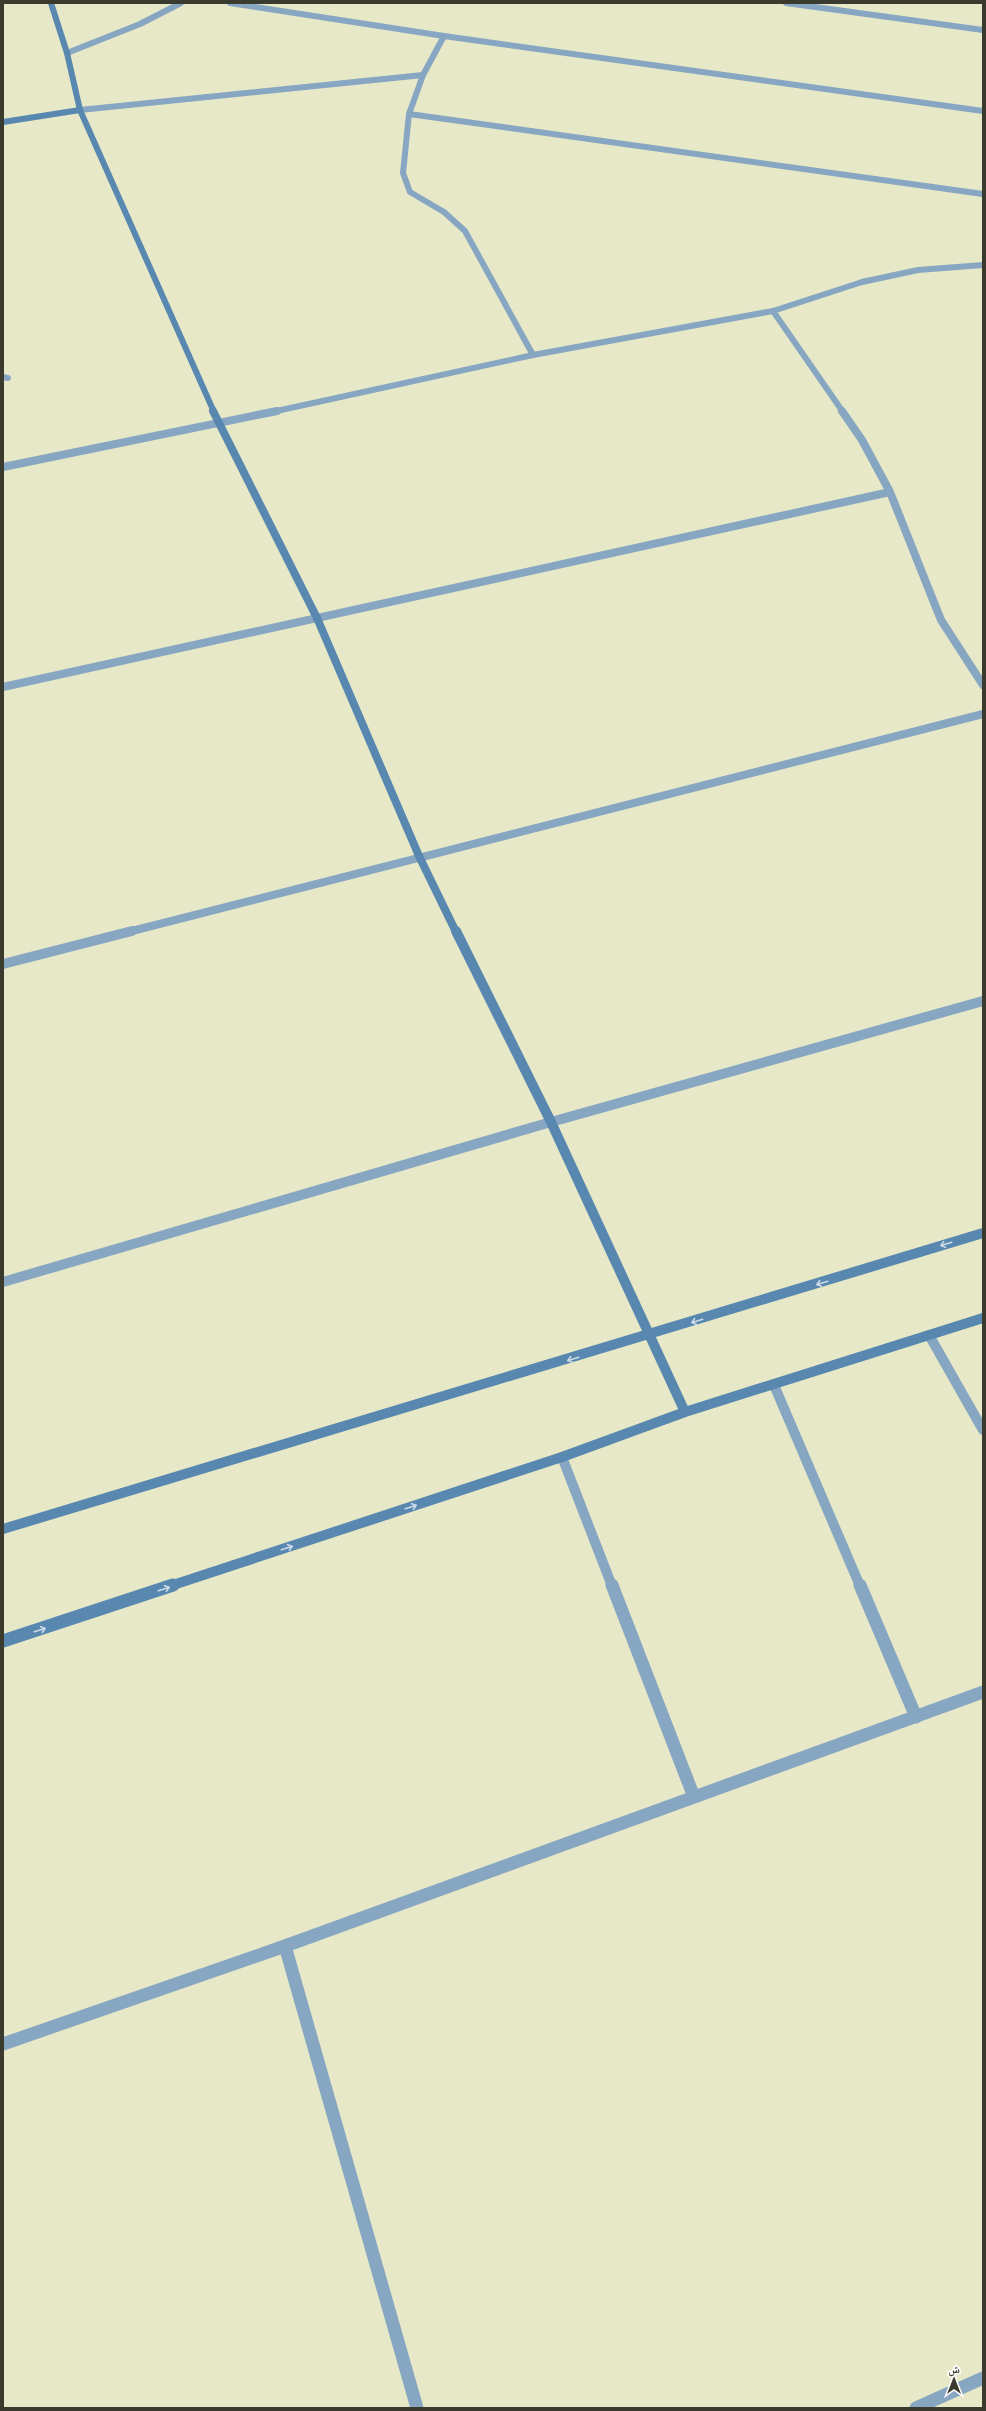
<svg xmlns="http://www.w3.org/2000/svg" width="986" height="2411" viewBox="0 0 986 2411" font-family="'Space Grotesk','Noto Naskh Arabic',sans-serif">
<rect width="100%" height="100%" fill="#e6e8c7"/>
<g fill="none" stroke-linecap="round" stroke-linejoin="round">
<!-- street-far3 -->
<path stroke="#87a6c2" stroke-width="6" d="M 230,3 L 444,36 L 983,111
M 786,3 L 983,30
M 444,36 L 423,75 L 409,114 L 403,173 L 410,192 L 444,212 L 465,231 L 533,355
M 67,53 L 140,24 L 181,3
M 80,110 L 423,75
M 409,114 L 983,194
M 773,311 L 843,412
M 3,377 L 8,378
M 272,412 L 533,355 L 773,311 L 862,282 L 918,270 L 983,265"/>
<!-- street-far2 -->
<path stroke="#87a6c2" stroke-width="8" d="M 842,411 L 862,440 L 890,492 L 941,620 L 983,685
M 3,467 L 277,411
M 3,687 L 890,492
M 128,932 L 983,714"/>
<!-- street-far1 -->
<path stroke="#87a6c2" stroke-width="10" d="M 3,964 L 132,931
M 3,1282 L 551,1122 L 983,1001
M 929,1335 L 983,1430
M 774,1385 L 860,1586
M 562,1457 L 612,1586"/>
<!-- street -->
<path stroke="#87a6c2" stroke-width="13" d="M 612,1585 L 694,1797
M 860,1585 L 916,1717
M 285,1946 L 417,2408
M 3,2044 L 285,1946 L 983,1692
M 916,2408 L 983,2378"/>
<!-- secondary-far3 -->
<path stroke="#5887b0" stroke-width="6" d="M 51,3 L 67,53 L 80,110 L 214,412
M 3,122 L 80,110"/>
<!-- secondary-far2 -->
<path stroke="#5887b0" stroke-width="8" d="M 213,411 L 317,618 L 419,856 L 456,932"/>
<!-- secondary-far1 -->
<path stroke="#5887b0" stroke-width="10" d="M 456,931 L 551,1122 L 685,1412
M 3,1529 L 983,1233
M 170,1586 L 562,1457 L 685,1412 L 983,1318"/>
<!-- secondary -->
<path stroke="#5887b0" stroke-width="13" d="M 3,1641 L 173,1585"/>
</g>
<!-- one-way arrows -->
<defs><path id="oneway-shaft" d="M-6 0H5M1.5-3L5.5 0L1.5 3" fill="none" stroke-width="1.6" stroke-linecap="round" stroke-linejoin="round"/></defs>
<g stroke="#cddbe7">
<use href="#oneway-shaft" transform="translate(946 1244) rotate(163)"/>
<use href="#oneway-shaft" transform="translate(822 1283) rotate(163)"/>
<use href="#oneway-shaft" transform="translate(697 1321) rotate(163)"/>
<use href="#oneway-shaft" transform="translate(573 1359) rotate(163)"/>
<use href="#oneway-shaft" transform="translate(411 1507) rotate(-18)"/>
<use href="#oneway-shaft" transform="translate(287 1548) rotate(-18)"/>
<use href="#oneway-shaft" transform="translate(164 1589) rotate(-18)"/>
<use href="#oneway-shaft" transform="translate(40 1630) rotate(-17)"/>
</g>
<!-- border -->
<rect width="986" height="2411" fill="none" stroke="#3a3b2e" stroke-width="8"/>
<!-- north arrow -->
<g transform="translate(954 2379)" stroke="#ffffff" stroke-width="3" paint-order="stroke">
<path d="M0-3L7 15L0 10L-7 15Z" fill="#3a3b2e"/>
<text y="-6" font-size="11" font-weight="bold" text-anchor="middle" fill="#3a3b2e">ش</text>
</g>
</svg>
